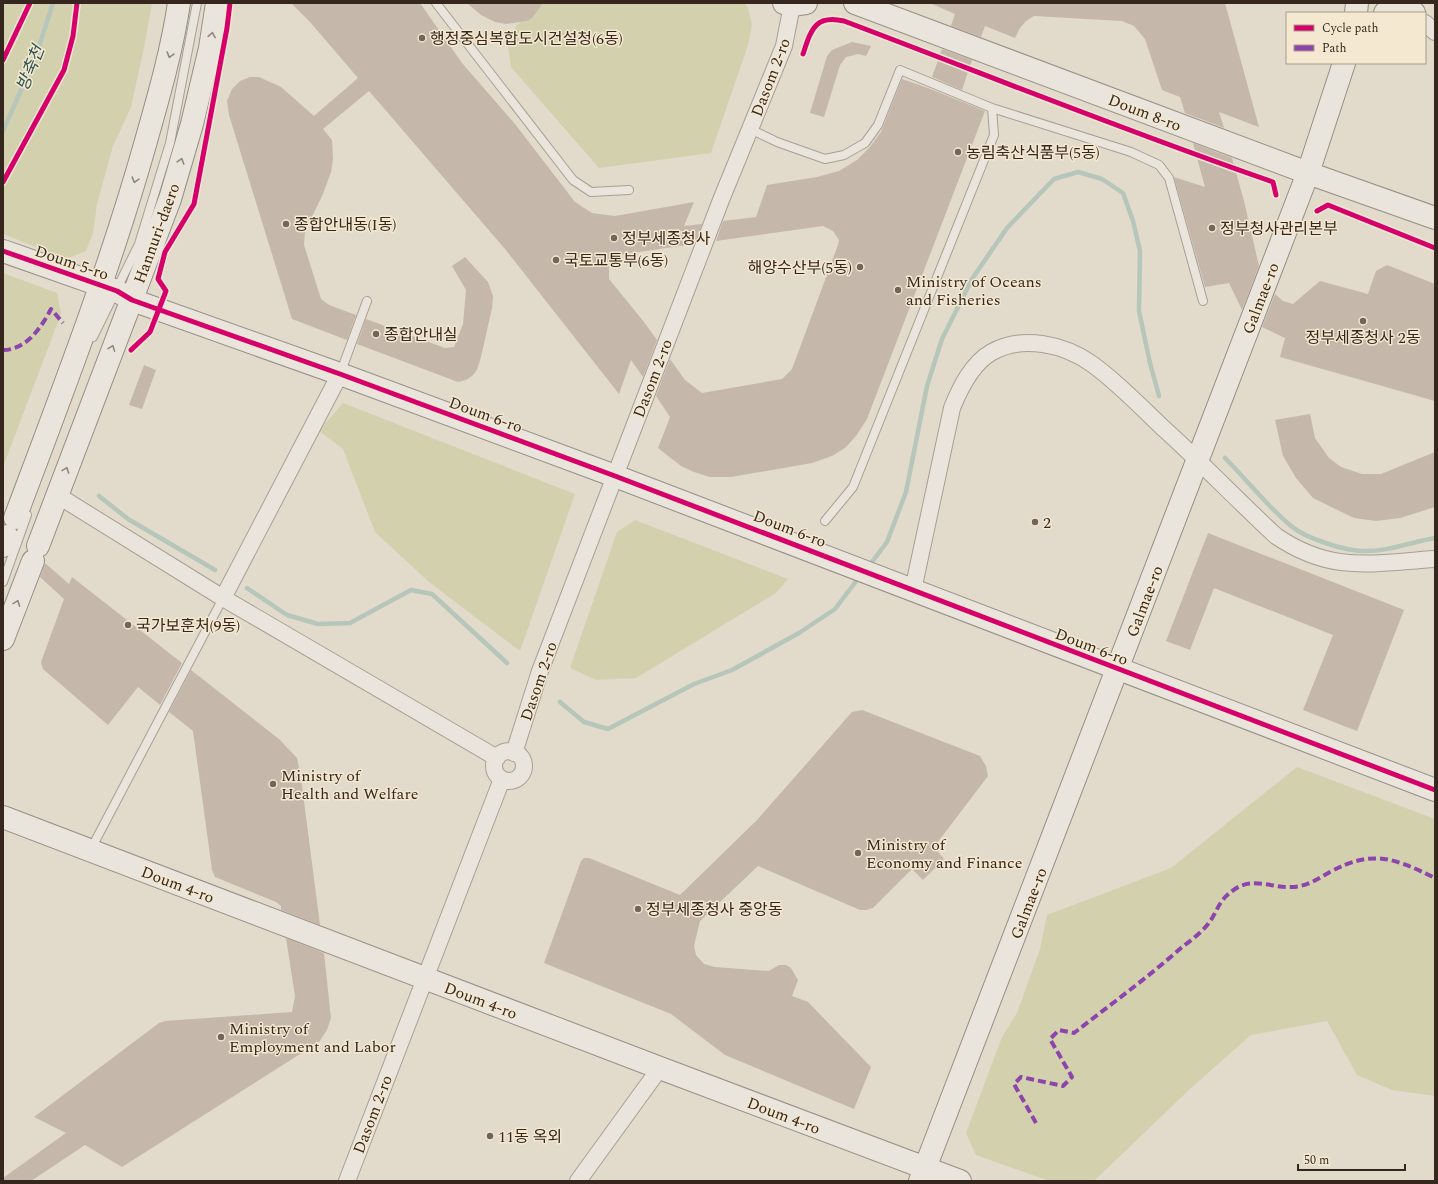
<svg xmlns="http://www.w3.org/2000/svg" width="1438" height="1184" viewBox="0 0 1438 1184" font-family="Spectral,'Noto Sans KR',serif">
<rect width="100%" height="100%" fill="#e2daca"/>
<!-- green -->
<path fill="#d3d1ad" d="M 3,3 L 152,3 L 144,48 L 131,107 L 113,146 L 97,204 L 93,233 L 86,251 L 66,259 L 3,234 Z
M 544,3 L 745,3 L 748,8 L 752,25 L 748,45 L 711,153 L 599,168 L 511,67 L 508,46 L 516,26 Z
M 3,273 L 57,293 L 61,314 L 3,467 Z
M 343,403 L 575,494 L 520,651 L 429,582 L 375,532 L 343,449 L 319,431 Z
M 635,520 L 788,579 L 776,593 L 636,678 L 596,680 L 570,668 L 617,532 Z
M 1297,767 L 1435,819 L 1435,1096 L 1392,1090 L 1357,1075 L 1327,1021 L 1251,1035 L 1191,1088 L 1094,1181 L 1049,1181 L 976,1155 L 966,1133 L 1002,1037 L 1017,1013 L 1040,949 L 1047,915 L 1171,868 Z"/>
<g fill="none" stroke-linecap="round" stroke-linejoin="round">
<!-- stream -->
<path stroke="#b6c6bb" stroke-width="4.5" d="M 3,131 L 36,56 L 53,3
M 1225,458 C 1247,480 1267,506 1291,526 C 1305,538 1345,551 1363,551 C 1387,552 1411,542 1435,538
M 99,496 L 128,519 L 215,570
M 869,566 L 887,542 L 906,492 L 927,386 L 942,339 L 972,279 L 1007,228 L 1054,179 L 1078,172 L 1102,179 L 1123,193 L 1133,221 L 1140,251 L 1139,311 L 1150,363 L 1159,396
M 247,588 L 287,615 L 318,624 L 350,623 L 411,590 L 432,594 L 507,663
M 560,702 L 584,722 L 608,729 L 694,684 L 732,670 L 799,633 L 835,609 L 860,576"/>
</g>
<!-- building -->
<path fill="#c5b8ab" d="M 291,3 L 420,3 L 462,63 L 515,124 L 575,202 L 592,213 L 615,216 L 694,202 L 684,226 L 702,224 L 694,244 L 618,255 L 611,260 L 609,265 L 609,279 L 644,322 L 657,340 L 643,377 L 631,360 L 619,394 L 505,249 L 369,91 L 323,129 L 332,140 L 333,159 L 331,172 L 323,194 L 305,231 L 304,245 L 321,299 L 329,305 L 356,315 L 347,340 L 292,319 L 229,115 L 227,101 L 232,89 L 240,81 L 250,77 L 259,77 L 281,87 L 314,116 L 358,78 L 310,22 Z
M 467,3 L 543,3 L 532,18 L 527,21 L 506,24 L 495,22 L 481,15 Z
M 930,3 L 1225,3 L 1259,127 L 1219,112 L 1224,128 L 1185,113 L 1180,97 L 1162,90 L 1145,39 L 1134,26 L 1122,21 L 1034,16 L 1026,21 L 1020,28 L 1015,38 L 985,26 L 981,37 L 951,26 L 955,14 Z
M 852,42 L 871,46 L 866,56 L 858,54 L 846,57 L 840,65 L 824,117 L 810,113 L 827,56 L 832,50 Z
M 942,49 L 972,60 L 962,90 L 932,77 Z
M 902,79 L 928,88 L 985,111 L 867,419 L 856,436 L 845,448 L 832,456 L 812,463 L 731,477 L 710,477 L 694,472 L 681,466 L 658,448 L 670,417 L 656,396 L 670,359 L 685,380 L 702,393 L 782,379 L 792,369 L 838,245 L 839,240 L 833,231 L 823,226 L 716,241 L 723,221 L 756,217 L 767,185 L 817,177 L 839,171 L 857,160 L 869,148 L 881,132 Z
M 1193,143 L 1232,158 L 1244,201 L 1259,266 L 1242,310 L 1229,283 L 1205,287 L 1174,177 L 1205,187 Z
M 465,257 L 488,282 L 493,296 L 492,308 L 481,357 L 477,370 L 472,376 L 466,380 L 458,382 L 357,344 L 366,319 L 445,348 L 454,347 L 463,324 L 466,290 L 452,266 Z
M 1387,265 L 1435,284 L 1435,401 L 1280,357 L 1285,338 L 1262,327 L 1275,294 L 1283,301 L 1293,304 L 1320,281 L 1368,294 L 1376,271 Z
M 144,365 L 156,370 L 142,409 L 129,405 Z
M 1310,414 L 1315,438 L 1329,458 L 1341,467 L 1362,474 L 1381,474 L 1435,452 L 1435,507 L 1400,518 L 1376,521 L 1354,518 L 1313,498 L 1296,478 L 1283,456 L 1275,420 Z
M 1208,533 L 1404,610 L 1357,731 L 1303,710 L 1333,635 L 1214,588 L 1190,650 L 1166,641 Z
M 45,563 L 69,584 L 72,577 L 182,663 L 160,705 L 138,687 L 108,725 L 43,669 L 41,662 L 64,599 L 40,577 Z
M 191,670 L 279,739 L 297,758 L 301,778 L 320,925 L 281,910 L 281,906 L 276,902 L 215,877 L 212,870 L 193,731 L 169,712 Z
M 862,710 L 980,756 L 986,766 L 988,776 L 934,847 L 944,859 L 923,880 L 912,869 L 873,908 L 866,910 L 860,910 L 758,866 L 700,921 L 694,946 L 696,955 L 704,964 L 715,967 L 769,971 L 779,965 L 786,965 L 791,968 L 798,980 L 792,996 L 808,1002 L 871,1067 L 854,1109 L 725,1055 L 671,1014 L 544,963 L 581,861 L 584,858 L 589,858 L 680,895 L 757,820 L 852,712 Z
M 286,938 L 324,953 L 331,1018 L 327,1030 L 319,1042 L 122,1167 L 85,1145 L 31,1181 L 3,1181 L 3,1178 L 66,1133 L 34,1117 L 159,1023 L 165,1021 L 292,1012 L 295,996 Z"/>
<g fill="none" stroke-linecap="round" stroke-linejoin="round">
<!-- lane casing -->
<g stroke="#a79f94" stroke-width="10">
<path id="lane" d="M 436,3 L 573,180 L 591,192 L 629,190
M 750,129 L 777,142 L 825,159 L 844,155 L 865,143 L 878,125 L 900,70 L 992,108 L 1131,152 L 1159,165 L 1169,178 L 1203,301
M 93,337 L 139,244 L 170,143 L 197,3
M 340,374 L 367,301
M 825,521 L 853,487 L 994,135 L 992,108
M 3,582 L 27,515
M 91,849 L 223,598"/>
</g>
<!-- street casing -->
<g stroke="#a79f94" stroke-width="18">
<path id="street" d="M 1425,23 L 1435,32
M 57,495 L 223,598 L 497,758
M 913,590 L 952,408 C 960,388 972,363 992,352 C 1023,335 1064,344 1092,364 C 1117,382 1139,405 1162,427 C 1201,462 1237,500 1276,536 C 1332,574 1372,563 1435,559
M 223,598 L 340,374
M494 766a15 15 0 1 1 30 0a15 15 0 1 1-30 0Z
M 514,753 L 540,671 L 615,476 L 721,200 L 784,46 L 792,5
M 347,1181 L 502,779
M 578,1181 L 660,1068"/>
</g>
<!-- secondary casing -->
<g stroke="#968e84" stroke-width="24">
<path id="secondary" d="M 784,3 L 792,5 L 806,3
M 855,3 L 1308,173 L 1435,218
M 1404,3 L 1414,13
M 1356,13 L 1357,3
M 1385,13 L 1391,13
M 3,251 L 117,291 L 132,300 L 340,374 L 615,476 L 1435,790
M 15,518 C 62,393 110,269 146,141 C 159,95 172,50 179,3
M 3,546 L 7,536
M 38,546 L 170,199 L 192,124 L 210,48 L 217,3
M 3,639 L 33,561
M 3,817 L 660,1068 L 960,1181
M 920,1181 L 1308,173 L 1344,63"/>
</g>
<!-- lane -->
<use href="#lane" stroke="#eae5dc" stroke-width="8"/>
<!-- street -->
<use href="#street" stroke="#eae5dc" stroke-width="16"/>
<!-- secondary -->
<use href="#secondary" stroke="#eae5dc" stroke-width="22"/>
<!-- quiet -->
<path stroke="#8e44ad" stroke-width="4" stroke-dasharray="8 4" stroke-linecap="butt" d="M 3,350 C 26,350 41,328 51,309 L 63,323
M 1036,1123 L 1014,1084 L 1021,1077 L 1063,1086 L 1072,1077 L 1050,1039 L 1059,1030 L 1074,1033 C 1110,1005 1147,978 1181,948 C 1190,941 1201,933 1208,924 C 1219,910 1217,901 1235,889 C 1252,877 1273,888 1291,887 C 1306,887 1318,879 1330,872 C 1373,849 1394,858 1435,878"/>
<!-- cycleway casing -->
<g stroke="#f4e8d0" stroke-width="8">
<path id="cycleway" d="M 803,54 C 811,30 815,14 844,21 C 987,75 1128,132 1273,182 L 1276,195
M 3,60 L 30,3
M 3,182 L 64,70 L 73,36 L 77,3
M 1317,211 L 1328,205 L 1435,248
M 3,251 L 117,291 L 132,300 L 340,374 L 615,476 L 1435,790
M 131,350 L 150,332 L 166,291 L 158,279 L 165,252 L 194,204 L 227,28 L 230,3"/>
</g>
<!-- cycleway -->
<use href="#cycleway" stroke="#d6006c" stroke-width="5"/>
</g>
<!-- one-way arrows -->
<defs><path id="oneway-chevron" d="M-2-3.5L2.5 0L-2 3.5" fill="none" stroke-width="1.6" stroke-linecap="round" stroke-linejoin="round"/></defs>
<g stroke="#90867c">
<use href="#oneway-chevron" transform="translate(212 35) rotate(-81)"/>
<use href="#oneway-chevron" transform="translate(170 55) rotate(106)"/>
<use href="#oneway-chevron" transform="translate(181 161) rotate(-73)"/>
<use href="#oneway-chevron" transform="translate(135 180) rotate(106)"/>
<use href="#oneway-chevron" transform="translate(112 348) rotate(-69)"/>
<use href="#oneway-chevron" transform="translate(66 470) rotate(-70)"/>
<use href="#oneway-chevron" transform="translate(17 603) rotate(-69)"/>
</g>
<!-- markers -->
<g fill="#72665a" stroke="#f4e8d0" stroke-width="1.5">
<circle cx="422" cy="38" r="4"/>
<circle cx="958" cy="152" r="4"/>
<circle cx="286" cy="224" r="4"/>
<circle cx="1212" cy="228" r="4"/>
<circle cx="614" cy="238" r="4"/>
<circle cx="556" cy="260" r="4"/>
<circle cx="860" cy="267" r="4"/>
<circle cx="898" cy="290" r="4"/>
<circle cx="1363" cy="321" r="4"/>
<circle cx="376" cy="334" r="4"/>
<circle cx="1035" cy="522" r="4"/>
<circle cx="128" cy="625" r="4"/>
<circle cx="273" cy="784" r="4"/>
<circle cx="858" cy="853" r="4"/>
<circle cx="638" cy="909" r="4"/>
<circle cx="221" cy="1037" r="4"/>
<circle cx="490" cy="1136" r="4"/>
</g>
<g text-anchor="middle" stroke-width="3" stroke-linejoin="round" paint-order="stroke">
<!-- poi labels -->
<g font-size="16" fill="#35271d" stroke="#f4e8d0" text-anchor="start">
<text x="430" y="44">행정중심복합도시건설청(6동)</text>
<text x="966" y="158">농림축산식품부(5동)</text>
<text x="294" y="230">종합안내동(I동)</text>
<text x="1220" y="234">정부청사관리본부</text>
<text x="622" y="244">정부세종청사</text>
<text x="564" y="266">국토교통부(6동)</text>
<text x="852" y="273" text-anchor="end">해양수산부(5동)</text>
<text x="906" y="287">Ministry of Oceans<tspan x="906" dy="18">and Fisheries</tspan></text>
<text x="384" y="340">종합안내실</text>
<text x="1363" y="343" text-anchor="middle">정부세종청사 2동</text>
<text x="1043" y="528">2</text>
<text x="136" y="631">국가보훈처(9동)</text>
<text x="281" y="781">Ministry of<tspan x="281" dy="18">Health and Welfare</tspan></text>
<text x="866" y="850">Ministry of<tspan x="866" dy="18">Economy and Finance</tspan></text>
<text x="646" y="915">정부세종청사 중앙동</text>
<text x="229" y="1034">Ministry of<tspan x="229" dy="18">Employment and Labor</tspan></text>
<text x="498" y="1142">11동 옥외</text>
</g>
<!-- street labels -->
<g font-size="16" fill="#35271d" stroke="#f4e8d0">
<text transform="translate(770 77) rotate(-69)" y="6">Dasom 2-ro</text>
<text transform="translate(1145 112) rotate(21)" y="6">Doum 8-ro</text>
<text transform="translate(156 233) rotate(-70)" y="6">Hannuri-daero</text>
<text transform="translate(72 262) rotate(19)" y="6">Doum 5-ro</text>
<text transform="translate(1260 298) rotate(-69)" y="6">Galmae-ro</text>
<text transform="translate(652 378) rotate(-69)" y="6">Dasom 2-ro</text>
<text transform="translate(486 414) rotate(20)" y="6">Doum 6-ro</text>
<text transform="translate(790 528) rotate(21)" y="6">Doum 6-ro</text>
<text transform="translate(1144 601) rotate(-69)" y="6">Galmae-ro</text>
<text transform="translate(1092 646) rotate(21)" y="6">Doum 6-ro</text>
<text transform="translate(538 681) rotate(-71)" y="6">Dasom 2-ro</text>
<text transform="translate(178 884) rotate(21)" y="6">Doum 4-ro</text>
<text transform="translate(1028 903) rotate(-69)" y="6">Galmae-ro</text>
<text transform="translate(481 1000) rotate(21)" y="6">Doum 4-ro</text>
<text transform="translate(372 1114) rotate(-69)" y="6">Dasom 2-ro</text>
<text transform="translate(784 1115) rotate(21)" y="6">Doum 4-ro</text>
</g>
<!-- water labels -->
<g font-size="17" font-style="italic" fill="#2c5450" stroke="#f4e8d0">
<text transform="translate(30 68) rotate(-68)" y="6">방축천</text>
</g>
</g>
<!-- border -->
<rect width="1438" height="1184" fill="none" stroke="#35271d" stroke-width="8"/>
<!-- legend -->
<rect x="1286" y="12" width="140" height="52" fill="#f4e8d0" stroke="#a89b88"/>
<rect x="1294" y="25" width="20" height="6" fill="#d6006c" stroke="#a89b88"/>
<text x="1322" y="32" font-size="12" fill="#35271d">Cycle path</text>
<rect x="1294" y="45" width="20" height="6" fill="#8e44ad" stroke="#a89b88"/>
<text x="1322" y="52" font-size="12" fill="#35271d">Path</text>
<!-- scale -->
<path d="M1298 1164v6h107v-6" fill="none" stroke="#35271d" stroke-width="2"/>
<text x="1304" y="1164" font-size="12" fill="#35271d" stroke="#f4e8d0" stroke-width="3" paint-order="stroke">50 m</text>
</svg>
